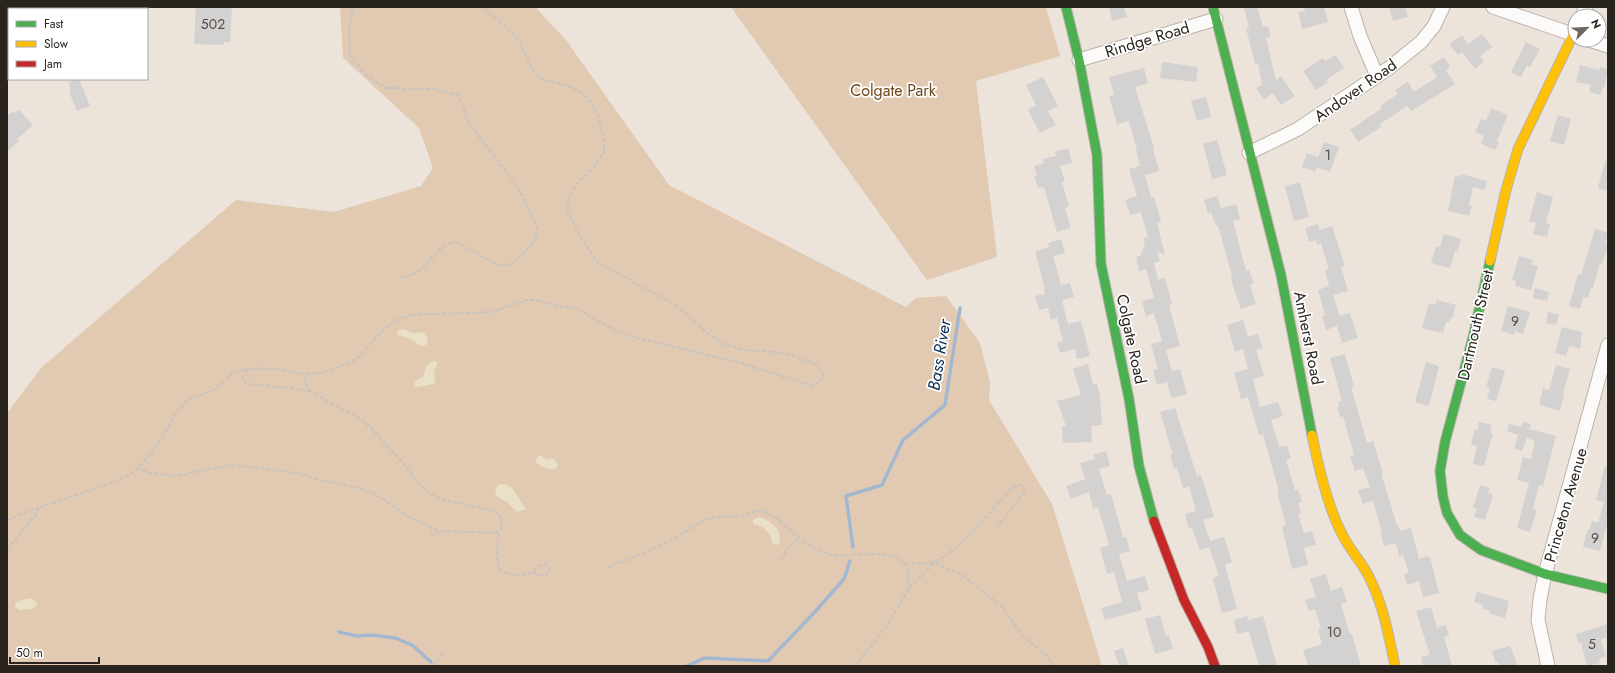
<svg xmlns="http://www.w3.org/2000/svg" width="1615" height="673" viewBox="0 0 1615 673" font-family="Jost,sans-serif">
<rect width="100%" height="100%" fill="#ece3da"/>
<!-- green -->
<path fill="#e1cab1" d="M 340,7 L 535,7 L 566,40 L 669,185 L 906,307 L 916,298 L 946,296 L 980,343 L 990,382 L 989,400 L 1052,504 L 1102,666 L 7,666 L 7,413 L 42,367 L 236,200 L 334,212 L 421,186 L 433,168 L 419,128 L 343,58 Z
M 731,7 L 1046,7 L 1060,56 L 976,81 L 997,257 L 927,280 Z"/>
<!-- sand -->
<path fill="#e9e0c7" d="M 403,329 L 413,333 L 424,332 L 428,339 L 426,345 L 421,346 L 408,338 L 398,335 L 397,331 Z
M 432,361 L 437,362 L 437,365 L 434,372 L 435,383 L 433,384 L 416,387 L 414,384 L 415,381 L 423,377 L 426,367 Z
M 538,456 L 541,456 L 547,460 L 552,458 C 557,461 559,465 555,469 C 549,470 539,466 535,461 Z
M 501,484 L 506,485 L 512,488 L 526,509 L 517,512 L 507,502 L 498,497 L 495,492 L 497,486 Z
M 758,517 C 769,519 784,531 779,544 L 777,545 L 773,544 L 770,535 L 764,528 L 753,523 L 753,520 Z
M 30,598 L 37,602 C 36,611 26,609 19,610 L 15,607 L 15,604 L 19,601 Z"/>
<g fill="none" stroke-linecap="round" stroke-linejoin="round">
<!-- stream -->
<path stroke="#a3b8d0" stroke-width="3.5" d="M 853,547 L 846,496 L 882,485 L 903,440 L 945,405 L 960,308
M 339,632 L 357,636 L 372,635 L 395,638 L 412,645 L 431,662
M 687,666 L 704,658 L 768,661 L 813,614 L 844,579 L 850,561"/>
</g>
<!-- building -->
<path fill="#d4d1d1" d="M 196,7 L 232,7 L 230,42 L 224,42 L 223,45 L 194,44 Z
M 1109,7 L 1124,7 L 1127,17 L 1112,21 Z
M 1244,7 L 1257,7 L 1263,27 L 1268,26 L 1271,37 L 1266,38 L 1276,80 L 1281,76 L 1295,96 L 1281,105 L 1273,93 L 1264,100 L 1256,88 L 1262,85 L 1258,63 L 1255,64 L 1246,28 L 1249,28 Z
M 1304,7 L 1324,7 L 1328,22 L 1302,29 L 1298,12 L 1305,11 Z
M 1389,7 L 1405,7 L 1408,17 L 1393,21 Z
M 1482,34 L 1492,47 L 1480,56 L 1484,62 L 1475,69 L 1462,52 L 1458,55 L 1449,44 L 1462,35 L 1468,44 Z
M 1526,42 L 1540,49 L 1530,67 L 1527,65 L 1521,77 L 1511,72 Z
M 1335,55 L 1344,68 L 1326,80 L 1328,82 L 1316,90 L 1303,71 L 1323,58 L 1325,61 Z
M 1444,57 L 1450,66 L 1448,67 L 1449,69 L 1446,71 L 1455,84 L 1411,111 L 1407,106 L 1380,124 L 1382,126 L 1358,142 L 1350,130 L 1382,108 L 1380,106 L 1398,94 L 1395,90 L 1408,82 L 1414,92 L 1437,77 L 1430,66 Z
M 1162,62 L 1198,67 L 1196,82 L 1160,78 Z
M 1580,65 L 1599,70 L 1600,67 L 1608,69 L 1604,88 L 1602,88 L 1601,95 L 1589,92 L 1591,85 L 1576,82 Z
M 1144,68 L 1148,83 L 1135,87 L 1154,148 L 1153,148 L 1159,171 L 1145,175 L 1151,197 L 1154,197 L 1161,222 L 1157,223 L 1165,255 L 1157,251 L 1160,261 L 1154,263 L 1158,280 L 1165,278 L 1172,304 L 1169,305 L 1180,346 L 1166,350 L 1172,371 L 1180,369 L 1187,394 L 1171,398 L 1167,382 L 1157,385 L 1153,370 L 1158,369 L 1151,344 L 1162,341 L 1154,313 L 1146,316 L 1142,301 L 1154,298 L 1146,269 L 1139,271 L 1136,257 L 1140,256 L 1145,245 L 1143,238 L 1148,237 L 1141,212 L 1130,215 L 1125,200 L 1137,196 L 1129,169 L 1140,166 L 1136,150 L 1137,150 L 1129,121 L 1117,124 L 1109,96 L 1114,95 L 1109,77 Z
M 1043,77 L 1058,106 L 1048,111 L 1056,125 L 1040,133 L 1028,110 L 1036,105 L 1026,85 Z
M 79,79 L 90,106 L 77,111 L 69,92 L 71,91 L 68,82 Z
M 1206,97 L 1211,117 L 1197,121 L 1191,101 Z
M 1491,108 L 1508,115 L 1497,141 L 1499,142 L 1495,150 L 1481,144 L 1484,136 L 1475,132 L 1481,119 L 1486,121 Z
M 19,110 L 33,125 L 17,139 L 19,141 L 7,152 L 7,116 L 13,111 L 15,113 Z
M 1558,115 L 1571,119 L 1564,145 L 1550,141 Z
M 1217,140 L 1227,175 L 1212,179 L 1203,144 Z
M 1324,142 L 1339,147 L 1330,172 L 1317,167 L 1315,172 L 1302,167 L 1307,153 L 1318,157 Z
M 1068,148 L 1072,163 L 1060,166 L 1065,181 L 1062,182 L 1069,206 L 1065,208 L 1071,228 L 1057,232 L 1044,187 L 1038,188 L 1034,176 L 1037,175 L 1034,166 L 1044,163 L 1043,159 L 1056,156 L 1055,152 Z
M 1605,161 L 1608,161 L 1608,191 L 1598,188 Z
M 1461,174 L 1487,181 L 1484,190 L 1473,187 L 1469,206 L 1472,206 L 1469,216 L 1448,211 L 1455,176 L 1460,177 Z
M 1300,182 L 1309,217 L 1294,221 L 1285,186 Z
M 1537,192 L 1553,197 L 1546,223 L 1550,224 L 1547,237 L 1533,234 L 1536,223 L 1529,221 Z
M 1217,196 L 1221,208 L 1236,204 L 1240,219 L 1233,221 L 1246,271 L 1249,270 L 1254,284 L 1250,285 L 1256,304 L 1241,309 L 1231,280 L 1232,276 L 1218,225 L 1216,226 L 1211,212 L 1208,213 L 1204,200 Z
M 1318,224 L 1320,230 L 1332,226 L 1345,266 L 1341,266 L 1348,291 L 1333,295 L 1340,316 L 1350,313 L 1358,338 L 1342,343 L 1337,326 L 1326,330 L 1322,316 L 1325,315 L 1318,290 L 1329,286 L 1325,270 L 1329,269 L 1321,243 L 1317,245 L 1316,240 L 1309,242 L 1305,228 Z
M 1595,229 L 1608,233 L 1605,244 L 1608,245 L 1602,264 L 1600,263 L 1593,288 L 1591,288 L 1588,298 L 1583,297 L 1580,309 L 1569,306 L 1578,274 L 1581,275 Z
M 1444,234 L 1461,239 L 1457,252 L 1455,251 L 1450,268 L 1431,263 L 1436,246 L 1440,247 Z
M 1061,239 L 1065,253 L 1053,256 L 1061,285 L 1070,283 L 1074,297 L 1062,300 L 1068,324 L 1081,321 L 1090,356 L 1077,359 L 1075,349 L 1060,353 L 1057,342 L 1063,341 L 1057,318 L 1051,320 L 1048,308 L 1039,310 L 1035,296 L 1045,294 L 1044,290 L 1045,289 L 1035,251 L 1049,247 L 1048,243 Z
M 1519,256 L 1533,260 L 1531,265 L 1538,266 L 1531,290 L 1515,286 L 1516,281 L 1512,280 Z
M 1535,288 L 1549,292 L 1547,301 L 1533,298 Z
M 1437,300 L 1456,305 L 1452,319 L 1450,318 L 1449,322 L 1446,322 L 1443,333 L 1422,328 L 1429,303 L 1436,305 Z
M 1508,306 L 1530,312 L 1523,334 L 1515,331 L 1514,335 L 1501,331 Z
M 1548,312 L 1559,315 L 1556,325 L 1546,323 Z
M 1243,320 L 1248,337 L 1258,334 L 1263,348 L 1256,350 L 1264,376 L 1253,379 L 1260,407 L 1278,402 L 1283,416 L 1271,420 L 1279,447 L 1287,445 L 1291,458 L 1286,460 L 1295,490 L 1298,489 L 1302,502 L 1298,503 L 1301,513 L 1298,514 L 1304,533 L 1312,531 L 1316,545 L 1304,548 L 1308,565 L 1292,569 L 1282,527 L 1286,525 L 1277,492 L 1279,492 L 1263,434 L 1259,435 L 1248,397 L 1241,399 L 1234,373 L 1248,369 L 1243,349 L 1235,352 L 1227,325 Z
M 1562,327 L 1582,332 L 1580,349 L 1569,346 L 1566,356 L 1555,353 Z
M 1345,354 L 1354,387 L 1351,387 L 1367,443 L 1373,441 L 1383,473 L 1381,473 L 1397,525 L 1398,525 L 1400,531 L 1411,528 L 1419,559 L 1427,556 L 1427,558 L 1430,557 L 1439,593 L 1423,597 L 1419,581 L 1407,585 L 1404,574 L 1409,573 L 1403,555 L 1399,556 L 1396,543 L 1384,546 L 1380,532 L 1382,532 L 1373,501 L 1363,504 L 1358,490 L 1370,487 L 1363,468 L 1355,471 L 1350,456 L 1354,455 L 1343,416 L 1340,417 L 1337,407 L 1339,406 L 1338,402 L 1342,401 L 1330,358 Z
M 1426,362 L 1439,366 L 1429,406 L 1415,402 Z
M 1088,364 L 1093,385 L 1097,384 L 1100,395 L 1102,425 L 1091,426 L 1092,442 L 1063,443 L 1062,426 L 1066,426 L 1057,401 L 1081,395 L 1073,369 Z
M 1556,365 L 1570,369 L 1563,393 L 1564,394 L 1560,411 L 1539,405 L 1543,388 L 1549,390 Z
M 1492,367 L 1505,371 L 1496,401 L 1487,399 L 1490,388 L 1486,387 Z
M 1175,408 L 1197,476 L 1201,475 L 1214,517 L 1203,520 L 1210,541 L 1224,537 L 1232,562 L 1225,565 L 1237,609 L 1222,613 L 1213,578 L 1219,576 L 1209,547 L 1200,550 L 1192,528 L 1189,529 L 1185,514 L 1196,511 L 1189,486 L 1183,488 L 1177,468 L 1174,469 L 1170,455 L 1173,455 L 1160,412 Z
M 1479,422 L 1492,425 L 1490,433 L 1493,433 L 1484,466 L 1473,464 L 1477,446 L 1471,444 L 1475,429 L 1477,430 Z
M 1523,422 L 1531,424 L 1529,429 L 1556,436 L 1543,486 L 1539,485 L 1533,509 L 1537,510 L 1530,532 L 1517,528 L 1529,483 L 1517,480 L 1523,457 L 1531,459 L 1535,441 L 1527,438 L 1522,451 L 1514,449 L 1518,435 L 1507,431 L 1509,424 L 1521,427 Z
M 1106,451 L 1110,466 L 1099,469 L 1107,495 L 1111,494 L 1123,537 L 1126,537 L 1130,551 L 1119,554 L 1127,581 L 1145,576 L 1149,590 L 1137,593 L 1142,610 L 1105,620 L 1101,608 L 1122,602 L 1114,572 L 1107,574 L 1100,548 L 1109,545 L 1098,507 L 1093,508 L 1089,492 L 1071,499 L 1066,486 L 1085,479 L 1080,463 L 1095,459 L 1093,455 Z
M 1605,466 L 1608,467 L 1608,521 L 1600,551 L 1583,547 L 1588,529 L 1590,529 L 1592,521 L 1598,523 L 1604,502 L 1596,500 Z
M 1480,485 L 1490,488 L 1488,493 L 1493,495 L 1485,520 L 1474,517 L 1477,509 L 1473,508 Z
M 1326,574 L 1331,591 L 1342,587 L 1347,602 L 1341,604 L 1350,635 L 1352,634 L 1361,666 L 1308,666 L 1303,650 L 1322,644 L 1318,629 L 1321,628 L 1315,609 L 1309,611 L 1305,600 L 1316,597 L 1310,579 Z
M 1477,592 L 1509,601 L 1505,618 L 1489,613 L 1490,611 L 1482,609 L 1483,605 L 1474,602 Z
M 1431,607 L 1437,628 L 1446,625 L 1449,635 L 1444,637 L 1452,666 L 1423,666 L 1421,657 L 1430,655 L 1416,611 Z
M 1160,615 L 1166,636 L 1169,635 L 1173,649 L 1155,654 L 1145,619 Z
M 1247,616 L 1248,620 L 1263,616 L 1277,666 L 1259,666 L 1249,631 L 1237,634 L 1234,620 Z
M 1608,624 L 1608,637 L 1601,639 L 1606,657 L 1599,659 L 1600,663 L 1587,666 L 1581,643 L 1578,643 L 1576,634 Z
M 1510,646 L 1518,666 L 1499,666 L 1498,661 L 1495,662 L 1492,651 Z
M 1123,648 L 1129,666 L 1119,666 L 1114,651 Z"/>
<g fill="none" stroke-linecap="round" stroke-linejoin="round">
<!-- street casing -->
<g stroke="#b9b3ab" stroke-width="15">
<path id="street" d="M 1351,7 L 1360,36 L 1377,76
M 1493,7 L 1575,35
M 38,9 L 40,7
M 1582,16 L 1586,7
M 1589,40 L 1608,46
M 1079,60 L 1216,19
M 7,72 L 9,69
M 1249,153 L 1298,129 L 1389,68 L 1421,42 L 1434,26 L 1443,7
M 1548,666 L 1538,620 L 1540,599 L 1545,574 L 1608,345"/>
</g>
<!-- fast casing -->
<g stroke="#b9b3ab" stroke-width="11">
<path id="fast" d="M 1066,7 L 1079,60 L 1097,155 L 1101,264 L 1129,399 L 1139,466 L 1154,521
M 1213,7 L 1281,275 L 1312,435
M 1490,261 L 1473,337 L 1445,442 L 1440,471 L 1443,497 L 1447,513 L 1460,535 L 1481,550 L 1545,574 L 1608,589"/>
</g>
<!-- slow casing -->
<g stroke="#b9b3ab" stroke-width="11">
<path id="slow" d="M 1490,261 L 1506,190 L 1518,149 L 1575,31
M 1312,435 C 1318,465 1328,507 1342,534 C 1350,551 1364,564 1371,581 C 1384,608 1389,637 1395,666"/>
</g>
<!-- jam casing -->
<g stroke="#b9b3ab" stroke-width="11">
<path id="jam" d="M 1154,521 L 1184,600 L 1208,647 L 1215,666"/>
</g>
<!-- path -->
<path stroke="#c6c3c0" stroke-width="2" stroke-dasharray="4 2" stroke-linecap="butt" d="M 353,7 L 349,30 L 350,55 L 367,76 L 385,88 L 433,89 L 458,95 L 469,123 L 510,177 L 522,195 L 537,227 L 537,233 L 536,239 L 522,255 L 511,264 L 504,266 L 497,264 L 455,242 C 438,244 430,265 416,273 C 410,276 404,277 398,278
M 248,370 C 243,374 241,379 247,384 L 290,388 L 309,391 L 304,379 L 306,374
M 309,391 L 356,416 L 369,426 L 403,463 L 418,483 L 430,494 L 444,500 L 494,511 L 501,517 L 501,529 L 495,533 L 442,531 L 430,535
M 137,468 L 150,473 L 176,476 L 231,465 L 298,473 L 316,479 L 358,488 L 372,493 L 385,500 L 408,517 L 439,531
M 7,520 L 29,511 L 100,487 L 129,475 L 136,469 L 148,457 L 163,436 L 176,413 L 187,400 L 214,390 L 232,374 L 241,370 L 256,368 L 275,369 L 303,374 L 319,373 L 332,370 L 357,359 L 369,346 L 379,334 L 394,321 L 410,315 L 492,312 L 527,300 L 536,300 L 558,306 L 576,308 L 609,327 L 630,336 L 741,363 L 813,386 C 819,382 823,380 823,372 L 815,364 L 791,355 L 775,352 L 744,350 L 724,344 L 706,332 L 676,305 L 597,262 L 580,236 L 567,211 L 570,196 L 573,189 L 579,181 L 592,170 L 604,152 L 604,141 L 598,115 L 588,98 L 574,88 L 543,79 L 535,74 L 531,67 L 521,44 L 516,37 L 502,23 L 482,7
M 498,533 L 497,557 L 499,568 C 506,575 521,577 530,573 C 536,569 540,563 547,565 L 549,570 L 547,574 L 544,576 L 531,572
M 7,549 L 34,517 L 39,509
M 781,561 L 787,549 L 799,538
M 935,563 L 964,576 L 1001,606 L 1023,636 L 1047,656 L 1054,666
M 905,564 C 916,562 926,565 936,561 C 957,553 992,509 1009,491 L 1017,485 L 1022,485 L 1024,487 L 1024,493 L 997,527
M 608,567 C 631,559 653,549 675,538 C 686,532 697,523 709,519 C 720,515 731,518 743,516 C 748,515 751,511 757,511 C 774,511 787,528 799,538 C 806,544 815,549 823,552 C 846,561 880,547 900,560 C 912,568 908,578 908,590
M 433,666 L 445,651
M 855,666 L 886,627 L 908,590 L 934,563"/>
<!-- street -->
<use href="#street" stroke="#fcfbf9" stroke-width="13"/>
<!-- fast -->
<use href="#fast" stroke="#4caf50" stroke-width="9"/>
<!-- slow -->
<use href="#slow" stroke="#ffc107" stroke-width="9"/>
<!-- jam -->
<use href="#jam" stroke="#c62828" stroke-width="9"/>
</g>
<g text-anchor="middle" stroke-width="3.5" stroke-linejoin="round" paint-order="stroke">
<!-- number labels -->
<g font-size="14" fill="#544f4b">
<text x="213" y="29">502</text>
<text x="1328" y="160">1</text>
<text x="1515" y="326">9</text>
<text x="1595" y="543">9</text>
<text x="1334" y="637">10</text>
<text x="1592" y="649">5</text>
</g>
<!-- street labels -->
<g font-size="16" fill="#29241e" stroke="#fff">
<text transform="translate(1147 39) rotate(-17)" y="6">Rindge Road</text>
<text transform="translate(1355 90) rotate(-35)" y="6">Andover Road</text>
<text transform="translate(1475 325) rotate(-77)" y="6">Dartmouth Street</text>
<text transform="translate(1309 338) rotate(79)" y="6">Amherst Road</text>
<text transform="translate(1132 339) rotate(78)" y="6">Colgate Road</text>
<text transform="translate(1565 505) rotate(-74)" y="6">Princeton Avenue</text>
</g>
<!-- park labels -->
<g font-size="16" fill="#6c481a" stroke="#fff">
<text x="893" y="96">Colgate Park</text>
</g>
<!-- water labels -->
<g font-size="17" font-style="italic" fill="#082d52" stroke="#fff">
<text transform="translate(939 355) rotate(-81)" y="6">Bass River</text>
</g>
</g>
<!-- border -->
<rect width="1615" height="673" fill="none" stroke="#29241e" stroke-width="16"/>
<!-- legend -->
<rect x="8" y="8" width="140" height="72" fill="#ffffff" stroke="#a9a7a5"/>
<rect x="16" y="21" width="20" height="6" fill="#4caf50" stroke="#a9a7a5"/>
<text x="44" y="28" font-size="12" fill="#29241e">Fast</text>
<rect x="16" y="41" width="20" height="6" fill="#ffc107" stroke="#a9a7a5"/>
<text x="44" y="48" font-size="12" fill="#29241e">Slow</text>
<rect x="16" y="61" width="20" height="6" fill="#c62828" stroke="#a9a7a5"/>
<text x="44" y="68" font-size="12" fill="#29241e">Jam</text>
<!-- north arrow -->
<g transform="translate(1587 28) rotate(66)"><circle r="19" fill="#ffffff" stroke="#a9a7a5"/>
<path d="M0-3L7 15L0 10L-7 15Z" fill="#6d6760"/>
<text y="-6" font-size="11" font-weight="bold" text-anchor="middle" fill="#29241e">N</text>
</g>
<!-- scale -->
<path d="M10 657v6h89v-6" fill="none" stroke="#29241e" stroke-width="2"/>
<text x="16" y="657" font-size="12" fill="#29241e" stroke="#ffffff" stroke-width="3" paint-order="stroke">50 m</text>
</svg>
